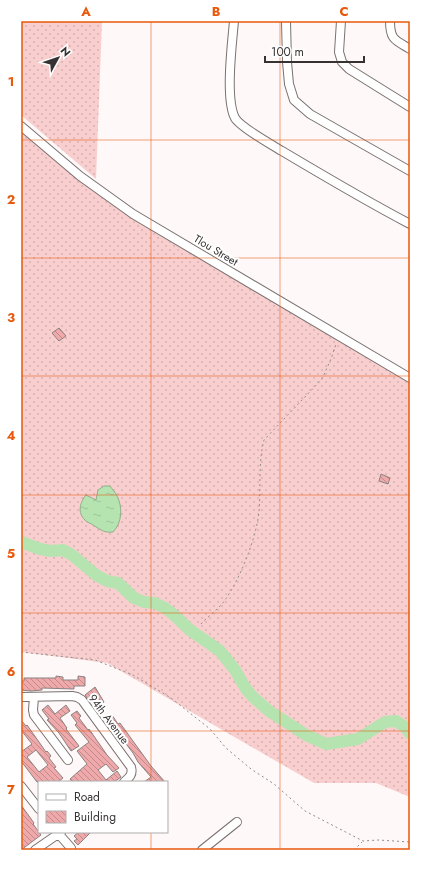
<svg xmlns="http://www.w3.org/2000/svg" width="431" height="871" viewBox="0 0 431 871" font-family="Jost,sans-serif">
<defs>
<pattern id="grass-dots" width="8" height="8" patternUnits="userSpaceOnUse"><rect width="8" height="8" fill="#f9cece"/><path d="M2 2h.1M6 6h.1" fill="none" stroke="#d6b1b1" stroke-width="1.8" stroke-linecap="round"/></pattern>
<pattern id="water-ripples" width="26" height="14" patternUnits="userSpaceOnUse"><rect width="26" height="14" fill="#b6e4b1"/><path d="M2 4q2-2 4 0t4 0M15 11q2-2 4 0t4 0" fill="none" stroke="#9dc499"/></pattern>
<pattern id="building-back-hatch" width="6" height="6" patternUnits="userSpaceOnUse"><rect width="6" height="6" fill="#f0a9aa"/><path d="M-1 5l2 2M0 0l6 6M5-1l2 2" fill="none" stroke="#c38a8b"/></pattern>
</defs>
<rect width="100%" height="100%" fill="#fef8f8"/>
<!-- grass -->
<path fill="url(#grass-dots)" d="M 21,21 L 102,21 L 96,179 L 21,115 Z
M 21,128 L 129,214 L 410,382 L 410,797 L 376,783 L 314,783 L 107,663 L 21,652 Z"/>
<!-- water -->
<path fill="url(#water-ripples)" stroke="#90af8b" d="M 104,486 L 110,486 C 112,489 115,492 117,496 C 123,507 122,523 113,532 C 104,533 101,530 93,525 C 91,523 87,523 85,520 C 77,513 80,502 86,495 L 96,500 L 98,490 Z"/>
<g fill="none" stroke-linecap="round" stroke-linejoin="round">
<!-- river -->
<path stroke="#b6e4b1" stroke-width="12" d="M 21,542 L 40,549 L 51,551 L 63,550 L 72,555 L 96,575 L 107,581 L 118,583 L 134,598 L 144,602 L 155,603 L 165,608 L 174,615 L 190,630 L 220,651 L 235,670 L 246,689 L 253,697 L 269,711 L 306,735 L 326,744 L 358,739 L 385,722 L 396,721 L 405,727 L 410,734"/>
</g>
<!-- building -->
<path fill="url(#building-back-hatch)" stroke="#8b8282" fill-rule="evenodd" d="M 59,328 L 66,336 L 59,341 L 52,333 Z
M 381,474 L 390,478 L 388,484 L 379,481 Z
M 56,676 L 63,677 L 63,680 L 78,680 L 78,676 L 85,677 L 85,686 L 74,686 L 74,689 L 42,688 L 42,690 L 31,691 L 21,690 L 21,681 L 24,681 L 24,678 L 56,678 Z
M 95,687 L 104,702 L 98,706 L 91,697 L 88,699 L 85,695 Z
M 48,705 L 55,714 L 66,705 L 70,711 L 60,718 L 67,728 L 66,729 L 79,746 L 71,751 L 59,733 L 47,720 L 49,719 L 42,710 Z
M 77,711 L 81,716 L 79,718 L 88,730 L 89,729 L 107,755 L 119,768 L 113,772 L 106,764 L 98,770 L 106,780 L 117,771 L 121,777 L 114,782 L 72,782 L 70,779 L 87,764 L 77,751 L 89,742 L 75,725 L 77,723 L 71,715 Z
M 112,715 L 118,724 L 120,723 L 151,766 L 165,782 L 144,782 L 151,777 L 138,762 L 133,753 L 111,724 L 110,726 L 106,720 Z
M 21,720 L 26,726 L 27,725 L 46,752 L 47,751 L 51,756 L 49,758 L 56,767 L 54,768 L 63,778 L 58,782 L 37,782 L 21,761 L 21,752 L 32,744 L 21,730 ZM 36,750 L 48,765 L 39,772 L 27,757 Z
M 21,805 L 34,823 L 33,824 L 41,835 L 21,850 Z
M 79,832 L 91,832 L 78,845 L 74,841 L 77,839 L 74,836 Z"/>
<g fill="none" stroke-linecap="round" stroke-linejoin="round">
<!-- minor casing -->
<g stroke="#7a7271" stroke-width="10">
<path id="minor" d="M 234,21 C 232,44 225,99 235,118 C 240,127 272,145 282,151 C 324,176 366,201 410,224
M 286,21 L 287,62 L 289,84 L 294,100 L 310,114 L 410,171
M 341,21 L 339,52 L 342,62 L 349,69 L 410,107
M 390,21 C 390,40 395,40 410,49
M 21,126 L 80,176 L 133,214 L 410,378
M 21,697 L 72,696 L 77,697 L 82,700 L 131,767 C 133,774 130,777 124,782
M 34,697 L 33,710 L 34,715 L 68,760
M 21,786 L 39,809
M 57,832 L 71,848
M 35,850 L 61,832
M 202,850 L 237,822"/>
</g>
<!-- path -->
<path stroke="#918c8c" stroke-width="1" stroke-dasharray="2 3" stroke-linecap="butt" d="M 201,624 C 208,616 219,609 225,600 C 240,579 256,539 259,512 C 261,488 258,463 264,440 L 322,379 L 331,359 L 336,344
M 21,652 L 95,660 L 133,675 L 171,698 L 210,729 L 226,748 L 251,769 L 274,784 L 305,811 L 363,841 L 378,840 L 410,842
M 354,850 L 362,842"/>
<!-- minor -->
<use href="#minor" stroke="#fff" stroke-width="8"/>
</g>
<!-- grid -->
<path fill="none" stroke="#e8590c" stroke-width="1" stroke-opacity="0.55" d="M 151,21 L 151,782M 280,21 L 280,850M 21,140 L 410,140M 21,258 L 410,258M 21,376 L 410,376M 21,495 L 410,495M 21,613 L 410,613M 21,731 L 410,731M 151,832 L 151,850"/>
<g text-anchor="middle" stroke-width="4" stroke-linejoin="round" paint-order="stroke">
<!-- street labels -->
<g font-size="11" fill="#363232" stroke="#fff">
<text transform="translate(216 250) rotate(31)" y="4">Tlou Street</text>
<text transform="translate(109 719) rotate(53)" y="4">94th Avenue</text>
</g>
</g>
<!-- border -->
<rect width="431" height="871" fill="none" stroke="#ffffff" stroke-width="44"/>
<!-- legend -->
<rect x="38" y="781" width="130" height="52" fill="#ffffff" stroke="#afadad"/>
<rect x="46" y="794" width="20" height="6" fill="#ffffff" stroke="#afadad"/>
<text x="74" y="801" font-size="12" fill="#363232">Road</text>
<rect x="46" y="811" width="20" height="12" fill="url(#building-back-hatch)" stroke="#afadad"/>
<text x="74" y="821" font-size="12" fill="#363232">Building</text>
<!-- north arrow -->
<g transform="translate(58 58) rotate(50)" stroke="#ffffff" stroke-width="3" paint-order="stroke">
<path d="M0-3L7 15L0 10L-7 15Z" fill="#363232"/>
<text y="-6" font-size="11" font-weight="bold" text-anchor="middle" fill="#363232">N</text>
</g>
<!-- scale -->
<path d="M265 56v6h99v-6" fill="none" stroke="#363232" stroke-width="2"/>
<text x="271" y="56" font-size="12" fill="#363232" stroke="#ffffff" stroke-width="3" paint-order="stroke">100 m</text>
<rect x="22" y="22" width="387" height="827" fill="none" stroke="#e8590c" stroke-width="1.5"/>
<g font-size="13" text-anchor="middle" font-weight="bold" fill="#e8590c">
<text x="86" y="16">A</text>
<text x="216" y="16">B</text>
<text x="344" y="16">C</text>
<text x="11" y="86">1</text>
<text x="11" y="204">2</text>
<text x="11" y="322">3</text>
<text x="11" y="440">4</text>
<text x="11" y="558">5</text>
<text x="11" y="676">6</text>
<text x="11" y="794">7</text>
</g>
</svg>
